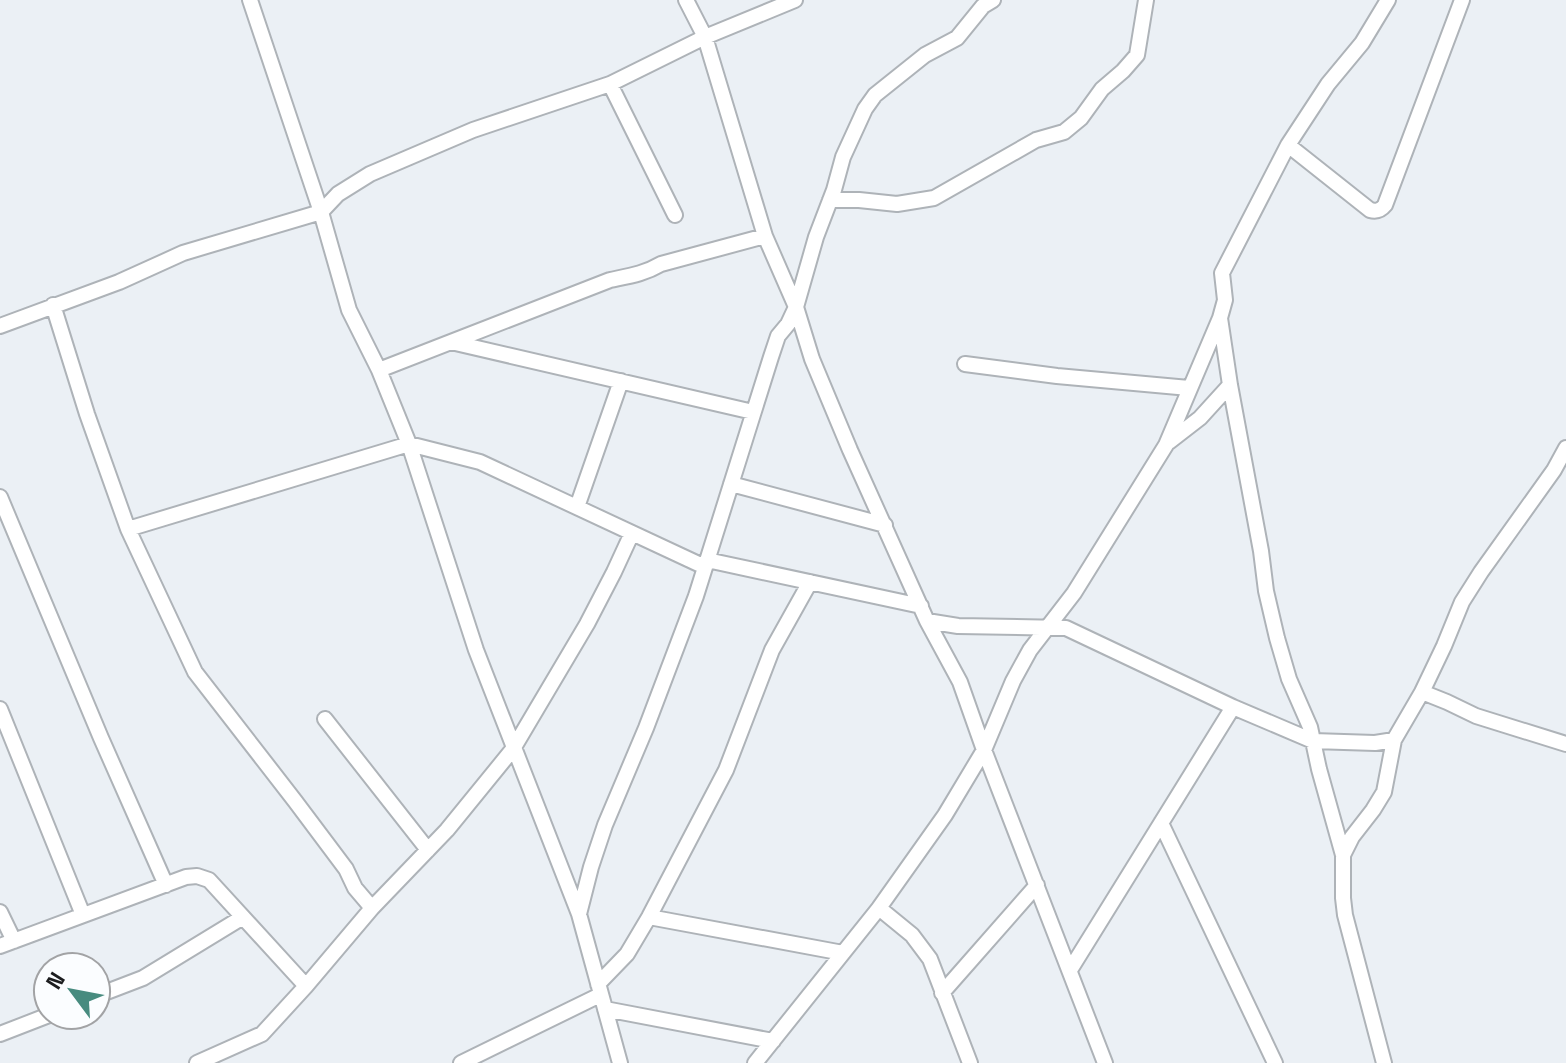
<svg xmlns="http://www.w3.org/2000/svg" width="1566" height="1063" viewBox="0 0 1566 1063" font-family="'Space Grotesk',sans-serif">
<rect width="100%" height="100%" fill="#ebf0f5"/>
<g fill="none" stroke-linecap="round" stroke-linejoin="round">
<!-- street casing -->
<g stroke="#aeb3b8" stroke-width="18">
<path id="street" d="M 250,0 L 321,212 L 349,310 L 379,370 L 409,444 L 476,650 L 579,914 L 620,1063
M 686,0 L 705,37 L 765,236 L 796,307 L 812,359 L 850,450 L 927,621 L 960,682 L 984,750 L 1105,1063
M 610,84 L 675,215
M 1288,145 L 1370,210 C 1377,212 1381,210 1385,205 L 1462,0
M 830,200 L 859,200 L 897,204 L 934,198 L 1036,140 L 1064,132 L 1081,118 L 1102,89 L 1123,71 L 1137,55 L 1146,0
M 53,305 L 87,414 L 128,529 L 195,672 L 295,801 L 346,869 L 355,888 L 372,908
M 1220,318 L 1230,385 L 1261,551 L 1266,591 L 1277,638 L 1289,679 L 1310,727 L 1319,769 L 1343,855 L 1343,898 L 1345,915 L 1384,1063
M 0,326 L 119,282 L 183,253 L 321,212 L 338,194 L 370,174 L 473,130 L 610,84 L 705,37 L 795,0
M 451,342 L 753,412
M 965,364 L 1057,376 L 1189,388
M 379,370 L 610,280 C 629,276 644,274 661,264 L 765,236
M 1169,442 L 1200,418 L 1230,385
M 731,484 L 885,525
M 0,497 L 101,738 L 166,885
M 577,507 L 621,381
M 128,529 L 409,444 L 480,462 L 705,567
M 707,560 L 921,606
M 927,621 L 958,626 L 1066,628 L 1233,707 L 1313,741 L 1375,743 L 1394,740
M 1422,692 L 1447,702 L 1476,716 L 1566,744
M 0,709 L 83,915
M 325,719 L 428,850
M 1161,823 L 1275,1063
M 1343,855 L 1352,837 L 1373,810 L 1384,792 L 1394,740 L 1422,692 L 1444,646 L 1462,602 L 1481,572 L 1554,470 L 1566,448
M 879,908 L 912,935 L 930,959 L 970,1063
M 0,912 L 14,941
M 579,914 L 591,867 L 605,825 L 646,728 L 696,596 L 771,357 L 778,336 L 788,324 L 796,307 L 816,237 L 834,190 L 843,157 L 865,109 L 875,95 L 925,55 L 957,38 L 983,6 L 993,0
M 649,917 L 843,953
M 0,946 L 186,877 L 197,876 L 209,880 L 306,986
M 1070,970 L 1233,707
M 598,984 L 627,954 L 649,917 L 726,770 L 772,650 L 810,582
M 942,993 L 1037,885
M 96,996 L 143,978 L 243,917
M 605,1009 L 773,1041
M 0,1034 L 49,1015
M 197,1063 L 262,1034 L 306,986 L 372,908 L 447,830 L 513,749 L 587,624 L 614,572 L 632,533
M 461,1063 L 600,995
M 755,1063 L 879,908 L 945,815 L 984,750 L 1013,681 L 1030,650 L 1074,593 L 1166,445 L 1220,318 L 1225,300 L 1222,273 L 1288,145 L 1328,84 L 1362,43 L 1388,0"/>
</g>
<!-- street -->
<use href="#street" stroke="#fff" stroke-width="14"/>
</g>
<!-- north arrow -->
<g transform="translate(72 991) rotate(302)"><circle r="38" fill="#fbfdff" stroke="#a2a3a5" stroke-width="2"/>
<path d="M0-6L14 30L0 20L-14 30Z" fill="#478b7f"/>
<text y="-12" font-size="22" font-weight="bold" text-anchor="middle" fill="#1c1d1f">N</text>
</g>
</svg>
